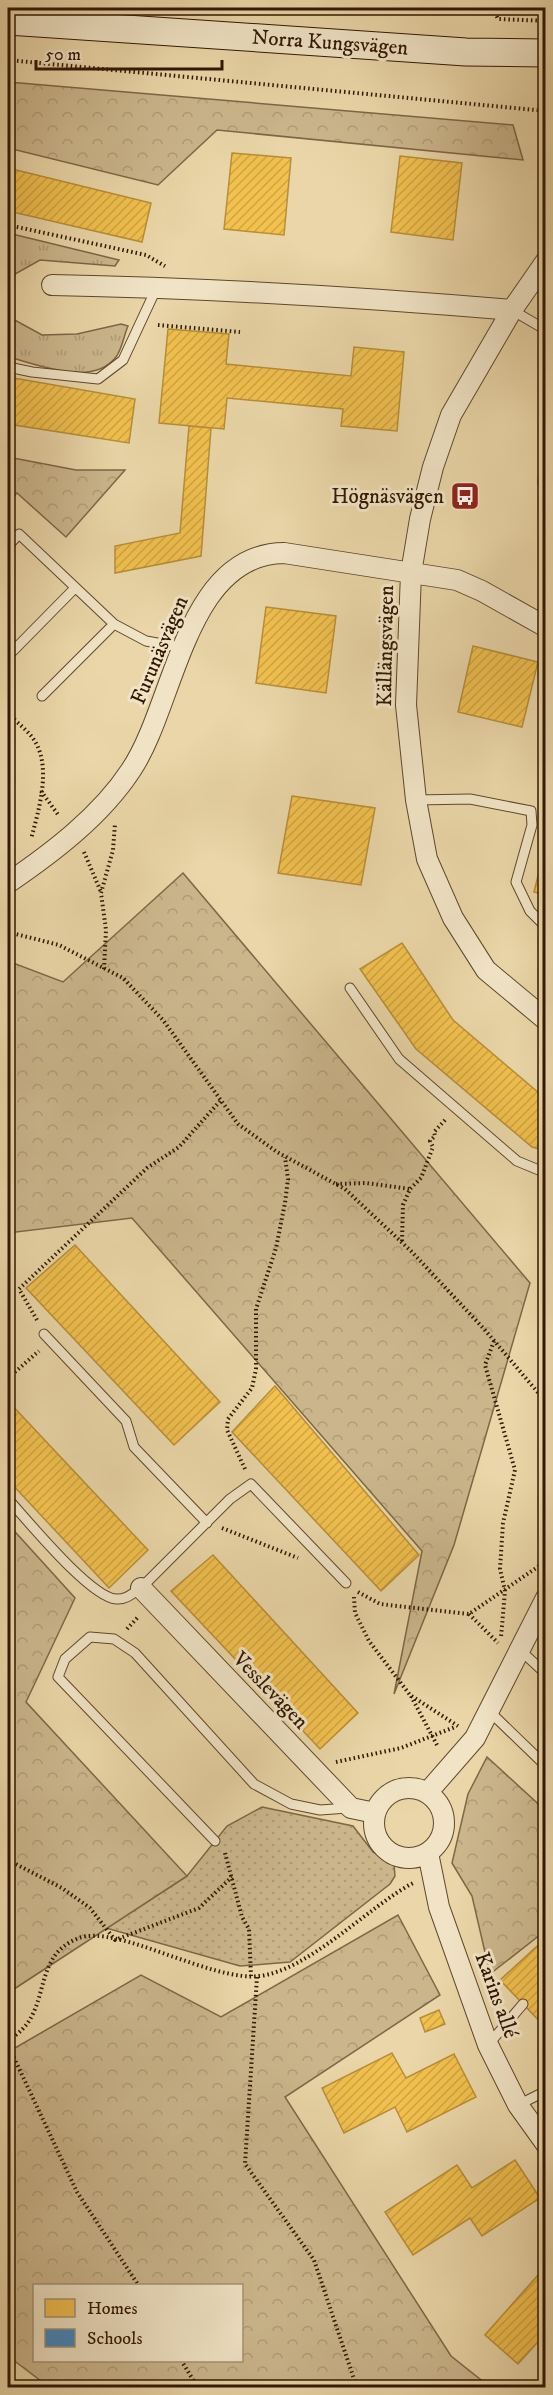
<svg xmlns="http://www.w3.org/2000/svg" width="553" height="2395" viewBox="0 0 553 2395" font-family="'IM FELL DW Pica',serif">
<defs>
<pattern id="grass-dots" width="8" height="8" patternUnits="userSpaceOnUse" patternTransform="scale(1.5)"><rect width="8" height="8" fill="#cbb68c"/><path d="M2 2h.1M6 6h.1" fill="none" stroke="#af9c77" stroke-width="1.8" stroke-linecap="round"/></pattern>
<pattern id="forest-crowns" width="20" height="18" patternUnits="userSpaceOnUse" patternTransform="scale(1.5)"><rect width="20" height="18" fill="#cbb68c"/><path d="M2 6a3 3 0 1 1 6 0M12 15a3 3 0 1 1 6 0" fill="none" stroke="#af9c77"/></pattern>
<pattern id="park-tufts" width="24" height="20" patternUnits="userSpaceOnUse" patternTransform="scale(1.5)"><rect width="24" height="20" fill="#cbb68c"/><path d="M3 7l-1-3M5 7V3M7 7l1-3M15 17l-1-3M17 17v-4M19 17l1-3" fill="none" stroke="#af9c77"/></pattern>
<pattern id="homes-hatch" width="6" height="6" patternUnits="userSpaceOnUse" patternTransform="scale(1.5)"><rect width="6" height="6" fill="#f2c14e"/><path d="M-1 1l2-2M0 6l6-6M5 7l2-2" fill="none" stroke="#d0a542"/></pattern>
<pattern id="schools-hatch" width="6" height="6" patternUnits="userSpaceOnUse" patternTransform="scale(1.5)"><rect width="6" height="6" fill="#3f88c5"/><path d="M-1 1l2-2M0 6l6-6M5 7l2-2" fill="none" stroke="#356e9e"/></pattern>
</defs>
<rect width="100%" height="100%" fill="#ead6a8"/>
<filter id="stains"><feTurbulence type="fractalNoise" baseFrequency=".00333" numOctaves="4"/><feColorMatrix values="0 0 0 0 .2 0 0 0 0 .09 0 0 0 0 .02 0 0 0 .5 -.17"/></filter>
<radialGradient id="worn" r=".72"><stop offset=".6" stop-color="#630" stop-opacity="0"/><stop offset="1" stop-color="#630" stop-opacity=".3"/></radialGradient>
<!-- grass -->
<path fill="url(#grass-dots)" stroke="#7e6647" stroke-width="1.5" d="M 262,1807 L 353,1826 L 373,1852 L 394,1864 L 395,1876 L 390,1884 L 290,1962 L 240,1966 L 106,1928 L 187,1876 L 227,1826 Z"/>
<!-- forest -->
<path fill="url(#forest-crowns)" stroke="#7e6647" stroke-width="1.5" fill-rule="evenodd" d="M 8,82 L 513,125 L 523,160 L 217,130 L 158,185 L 8,148 Z
M 8,457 L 76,470 L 125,470 L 66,537 L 17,493 L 8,502 Z
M 183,873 L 530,1283 L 454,1545 L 394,1694 L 422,1551 L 132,1218 L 8,1233 L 8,961 L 63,982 Z
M 8,1524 L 75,1598 L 26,1702 L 187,1876 L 8,1993 Z
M 487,1757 L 546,1811 L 545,1931 L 490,1974 L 472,1896 L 452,1863 L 468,1794 Z
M 398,1915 L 440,1995 L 285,2097 L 451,2356 L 490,2387 L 49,2387 L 8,2356 L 8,2052 L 141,1975 L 221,2017 ZM 34,2286 L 242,2286 L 242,2360 L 34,2360 Z"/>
<!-- park -->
<path fill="url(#park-tufts)" stroke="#7e6647" stroke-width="1.5" d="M 8,233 L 119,260 L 115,266 L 40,260 L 15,274 L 8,300 L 11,318 L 42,335 L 77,334 L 121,324 L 128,326 C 124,335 122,349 116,357 C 92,388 38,364 8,357 Z"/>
<!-- homes -->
<path fill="url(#homes-hatch)" stroke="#b88e37" stroke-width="1.5" d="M 232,153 L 291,158 L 284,235 L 224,229 Z
M 400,156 L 462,163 L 453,240 L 391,232 Z
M 8,168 L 151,203 L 142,242 L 8,211 Z
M 168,329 L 229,334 L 226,364 L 351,376 L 354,347 L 404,352 L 397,431 L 341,426 L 343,409 L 227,398 L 224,429 L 159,423 Z
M 8,377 L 135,399 L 129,443 L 8,424 Z
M 189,426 L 211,428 L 201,556 L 115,573 L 115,546 L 180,533 Z
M 266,607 L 336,616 L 326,693 L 256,683 Z
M 473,646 L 538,662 L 522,727 L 458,712 Z
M 292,796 L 375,808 L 361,885 L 278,873 Z
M 546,843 L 546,895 L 534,892 Z
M 402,943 L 453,1020 L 546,1099 L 546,1151 L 532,1147 L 416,1049 L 360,969 Z
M 75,1245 L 220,1402 L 174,1445 L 26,1288 Z
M 275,1386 L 419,1555 L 381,1591 L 232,1432 Z
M 8,1401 L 148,1550 L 109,1588 L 8,1480 Z
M 213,1555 L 358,1713 L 320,1749 L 171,1591 Z
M 546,1938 L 546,2028 L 500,1980 Z
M 439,2010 L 445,2024 L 425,2032 L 420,2018 Z
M 392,2053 L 406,2078 L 454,2054 L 476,2097 L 407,2132 L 395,2107 L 344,2133 L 322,2088 Z
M 515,2160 L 540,2198 L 482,2236 L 470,2218 L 413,2255 L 385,2212 L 457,2165 L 472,2188 Z
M 538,2275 L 546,2281 L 546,2333 L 518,2364 L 485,2335 Z"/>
<!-- schools -->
<path fill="url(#schools-hatch)" stroke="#3b668a" stroke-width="1.5" d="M 545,393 L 546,393 L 546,485 L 538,484 Z"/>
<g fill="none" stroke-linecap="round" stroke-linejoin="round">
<!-- service casing -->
<g stroke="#5f472c" stroke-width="11">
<path id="service" d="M 512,310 L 546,330
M 8,367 L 32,372 L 98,379 L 123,360 L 157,287
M 8,546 L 19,534 L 114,624 L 146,641 L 185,648
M 8,656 L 75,588
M 42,696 L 114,624
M 416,800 L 470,799 L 531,811 L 532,825 L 516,882 L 530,911 L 546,927
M 350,988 L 399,1059 L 517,1161 L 546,1173
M 44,1334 L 126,1421 L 134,1447 L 207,1523
M 8,1499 C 28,1521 90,1597 116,1599 C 126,1600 133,1593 141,1588 L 230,1499 L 251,1484 L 346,1583
M 519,1649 L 546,1674
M 488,1710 L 546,1766
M 215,1841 L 58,1677 L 65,1659 L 90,1637 L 114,1639 L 135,1653 L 254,1784 L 291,1804 L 320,1810 L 348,1808
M 488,2045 L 523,2004
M 518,2105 L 546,2091"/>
</g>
<!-- minor casing -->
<g stroke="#5f472c" stroke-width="22">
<path id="minor" d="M 546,261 L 512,310 L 451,415 L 433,467 L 420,519 L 411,573 L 406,705 L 416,800 L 427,859 L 453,918 L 486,970 L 546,1020
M 52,285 C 206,288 359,297 512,310
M 8,883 C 52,853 101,816 131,770 C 175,705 185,554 284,553 L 457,580 L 482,591 L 546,627
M 141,1588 L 351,1808 L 375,1813
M374 1823a35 35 0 1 1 70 0a35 35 0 1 1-70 0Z
M 427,1793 L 475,1738 L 546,1598
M 428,1853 L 439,1907 L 488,2045 L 518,2105 L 546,2144"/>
</g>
<!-- secondary casing -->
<g stroke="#311702" stroke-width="29">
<path id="secondary" d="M 8,21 L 466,52 L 546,53"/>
</g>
<!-- path -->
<path stroke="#311702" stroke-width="4" stroke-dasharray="1.5 3" stroke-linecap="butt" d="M 493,8 L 498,19 L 546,21
M 8,60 L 546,111
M 541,111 L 544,76
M 8,225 L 146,255 L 165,266
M 158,325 L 240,332
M 8,713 C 15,721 25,728 32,737 C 53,764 39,809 31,839
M 41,791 L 59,816
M 84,852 L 101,892
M 8,932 L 59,945 L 123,978 L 163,1020 L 238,1124 L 277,1152 L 345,1189 L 411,1251 L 485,1330 L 546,1402
M 104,969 L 106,930 L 101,893 L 113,850 L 115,824
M 336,1184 L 366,1183 L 410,1189
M 402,1241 L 403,1205 L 410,1189 L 421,1178 L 433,1147 L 430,1141 L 435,1136 L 434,1132 L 445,1120
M 37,1320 L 19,1289 L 147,1168 L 179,1147 L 221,1100
M 494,1341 L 485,1365 L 515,1470 L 503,1523 L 500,1569 L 505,1591 L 501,1637
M 8,1378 L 39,1351
M 245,1469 L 227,1430 L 228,1419 L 252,1388 L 256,1369 L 256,1309 L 276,1248 L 285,1203 L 288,1179 L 285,1157
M 222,1528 L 298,1558
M 358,1592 L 380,1604 L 469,1614 L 542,1564 L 546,1567
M 354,1597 L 355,1613 L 369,1641 L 410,1695 L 458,1726
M 469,1614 L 498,1643
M 127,1629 L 138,1617
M 411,1696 L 438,1747
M 336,1762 L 401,1748 L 455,1727
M 225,1853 L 242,1917 L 249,1929 L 251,1976
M 8,1860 L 62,1888 L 90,1908 L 115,1940 L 199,1908 L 232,1877
M 257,1977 L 245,2164 L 314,2260 L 357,2388
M 8,2040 C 55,2015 28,1957 79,1938 C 117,1924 212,1982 259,1976 C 308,1971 368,1907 413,1883
M 8,2045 L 77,2192 L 139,2286
M 181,2360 L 198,2388"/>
<!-- service -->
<use href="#service" stroke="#f1e4c6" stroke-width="9"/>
<!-- minor -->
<use href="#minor" stroke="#f1e4c6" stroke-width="20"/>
<!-- secondary -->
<use href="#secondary" stroke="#f1e4c6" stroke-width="27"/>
</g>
<!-- icons -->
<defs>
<g id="bus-square" transform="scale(1.5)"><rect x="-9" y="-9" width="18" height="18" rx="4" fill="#8f2418" stroke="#f1e4c6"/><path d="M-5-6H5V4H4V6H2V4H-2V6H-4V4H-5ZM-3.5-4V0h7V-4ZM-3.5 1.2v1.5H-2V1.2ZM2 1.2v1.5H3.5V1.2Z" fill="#fff"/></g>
</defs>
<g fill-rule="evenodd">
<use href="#bus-square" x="465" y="496"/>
</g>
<g text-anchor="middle" stroke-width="6" stroke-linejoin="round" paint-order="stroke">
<!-- street labels -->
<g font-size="21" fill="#311702" stroke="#f1e4c6">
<text transform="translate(330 42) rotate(4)" y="7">Norra Kungsvägen</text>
<text transform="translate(385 646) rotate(-89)" y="7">Källängsvägen</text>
<text transform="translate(159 650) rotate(-67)" y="7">Furunäsvägen</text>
<text transform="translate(271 1690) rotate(46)" y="7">Vesslevägen</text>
<text transform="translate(497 1995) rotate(70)" y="7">Karins allé</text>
</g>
<!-- poi labels -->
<g font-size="21" fill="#311702" stroke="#f1e4c6" text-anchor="end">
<text x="444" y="503">Högnäsvägen</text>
</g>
</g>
<!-- margin -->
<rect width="553" height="2395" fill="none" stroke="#ead6a8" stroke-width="30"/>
<rect x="9" y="9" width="535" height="2377" fill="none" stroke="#311702" stroke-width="3"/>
<rect x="15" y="15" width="523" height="2365" fill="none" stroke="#311702" stroke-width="1.5"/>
<!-- legend -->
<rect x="33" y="2284" width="210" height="78" fill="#f1e4c6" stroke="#a49278" stroke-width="1.5"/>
<rect x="45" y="2299" width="30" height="18" fill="#f2c14e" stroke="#a49278" stroke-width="1.5"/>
<text x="87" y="2314" font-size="18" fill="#311702">Homes</text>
<rect x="45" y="2329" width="30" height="18" fill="#3f88c5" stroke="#a49278" stroke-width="1.5"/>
<text x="87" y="2344" font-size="18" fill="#311702">Schools</text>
<!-- scale -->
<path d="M36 60v9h186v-9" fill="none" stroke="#311702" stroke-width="3"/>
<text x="45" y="60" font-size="18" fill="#311702" stroke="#f1e4c6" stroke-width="4.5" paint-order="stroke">50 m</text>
<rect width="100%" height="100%" filter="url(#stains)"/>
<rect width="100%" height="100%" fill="url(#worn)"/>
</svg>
